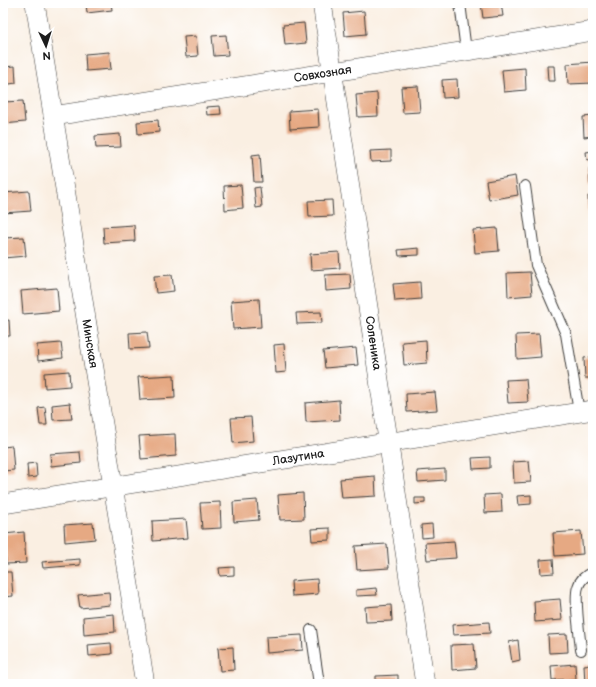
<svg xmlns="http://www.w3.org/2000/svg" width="596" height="687" viewBox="0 0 596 687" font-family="'Balsamiq Sans',sans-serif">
<rect width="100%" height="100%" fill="#fff"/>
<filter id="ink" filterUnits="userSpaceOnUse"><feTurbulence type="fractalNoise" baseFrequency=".025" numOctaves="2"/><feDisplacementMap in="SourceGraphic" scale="8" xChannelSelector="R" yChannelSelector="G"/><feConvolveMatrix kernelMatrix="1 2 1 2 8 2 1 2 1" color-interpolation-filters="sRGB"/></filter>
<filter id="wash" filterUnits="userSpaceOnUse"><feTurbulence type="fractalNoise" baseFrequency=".012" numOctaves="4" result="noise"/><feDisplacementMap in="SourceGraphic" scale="16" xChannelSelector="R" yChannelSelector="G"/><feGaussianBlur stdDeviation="0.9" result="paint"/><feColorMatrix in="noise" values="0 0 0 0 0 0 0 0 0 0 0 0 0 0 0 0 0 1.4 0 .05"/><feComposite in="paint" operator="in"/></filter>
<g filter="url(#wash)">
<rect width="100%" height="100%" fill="#faefe2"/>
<g id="blocks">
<!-- building -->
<path fill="#e6a983" d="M 86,3 L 111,3 L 112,10 L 87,13 Z
M 481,3 L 501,3 L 503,16 L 483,18 Z
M 364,11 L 366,34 L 345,36 L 343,13 Z
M 304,23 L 306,43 L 285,45 L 283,25 Z
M 226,35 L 228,55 L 214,56 L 212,36 Z
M 196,36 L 198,56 L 186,57 L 184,37 Z
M 109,52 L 111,69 L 86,71 L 85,54 Z
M 593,62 L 593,83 L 568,84 L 567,64 Z
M 15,66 L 16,83 L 3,85 L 3,67 Z
M 547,66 L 554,66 L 555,81 L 548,81 Z
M 525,68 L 526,90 L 504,92 L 502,70 Z
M 457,79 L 458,97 L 443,98 L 442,80 Z
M 418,86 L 420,112 L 403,113 L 401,87 Z
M 377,93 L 378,116 L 358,117 L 356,95 Z
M 23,101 L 25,122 L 3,124 L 3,102 Z
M 220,106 L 221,114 L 207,115 L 206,107 Z
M 318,109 L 319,127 L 290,129 L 289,111 Z
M 593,116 L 593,136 L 584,137 L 583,117 Z
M 158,120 L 159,132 L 138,134 L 137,122 Z
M 120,134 L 121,147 L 96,148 L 95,136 Z
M 391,150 L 391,161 L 371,162 L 370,151 Z
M 593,151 L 593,159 L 587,160 L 586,152 Z
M 260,154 L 262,182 L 254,182 L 252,155 Z
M 589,168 L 593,168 L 593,184 L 590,184 Z
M 515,176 L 518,195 L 489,200 L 486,181 Z
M 241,185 L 243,208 L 225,210 L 224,186 Z
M 260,187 L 262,207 L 256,208 L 254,188 Z
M 29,191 L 31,211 L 3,213 L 3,193 Z
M 588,196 L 593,196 L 593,218 L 589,218 Z
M 332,200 L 333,216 L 309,217 L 308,201 Z
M 134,225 L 135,241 L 104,243 L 103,227 Z
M 497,228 L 499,251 L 475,253 L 473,230 Z
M 24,237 L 26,256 L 3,258 L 3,238 Z
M 419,248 L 419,255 L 399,256 L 398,250 Z
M 339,252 L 340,268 L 311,270 L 310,254 Z
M 530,272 L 532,295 L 508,297 L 507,273 Z
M 350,274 L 351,289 L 326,291 L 325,275 Z
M 172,275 L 174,291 L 156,293 L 154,276 Z
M 420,282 L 421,299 L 395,301 L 393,284 Z
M 57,288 L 59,311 L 23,314 L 21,291 Z
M 259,299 L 261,327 L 233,329 L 231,301 Z
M 321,312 L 322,323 L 297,324 L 296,313 Z
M 9,320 L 10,336 L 3,336 L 3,321 Z
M 147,332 L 149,348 L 130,349 L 129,333 Z
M 539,334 L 541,357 L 517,359 L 516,335 Z
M 426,340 L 427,363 L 404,365 L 402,342 Z
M 61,343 L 63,358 L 38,361 L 37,345 Z
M 284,344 L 286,372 L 276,373 L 274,345 Z
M 356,348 L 358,365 L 325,368 L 323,351 Z
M 591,357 L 592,378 L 585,378 L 584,358 Z
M 69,371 L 70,386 L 45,388 L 44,373 Z
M 174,375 L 175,398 L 140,400 L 138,377 Z
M 526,379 L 528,402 L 508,403 L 506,380 Z
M 435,392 L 437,410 L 407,412 L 406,394 Z
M 339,400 L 340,420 L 306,422 L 305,403 Z
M 70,403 L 72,419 L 53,420 L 52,405 Z
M 45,407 L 47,425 L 40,425 L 38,408 Z
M 251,417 L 253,441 L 233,443 L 231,418 Z
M 175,434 L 176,456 L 141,459 L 139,436 Z
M 12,446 L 14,470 L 3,471 L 3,447 Z
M 80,452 L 81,463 L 51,466 L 50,454 Z
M 490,457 L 490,468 L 473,469 L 472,458 Z
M 529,461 L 531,482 L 514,483 L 513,462 Z
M 36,463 L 37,477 L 28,478 L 27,464 Z
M 445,469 L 445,480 L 418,482 L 417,471 Z
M 375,476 L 376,496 L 342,498 L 340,479 Z
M 303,493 L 304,519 L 280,520 L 278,495 Z
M 501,494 L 502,512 L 485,513 L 484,495 Z
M 531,495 L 531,504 L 518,505 L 517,496 Z
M 415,498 L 425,498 L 425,503 L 415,504 Z
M 257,500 L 259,520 L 234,522 L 233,502 Z
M 220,502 L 221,528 L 202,529 L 200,503 Z
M 186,519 L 188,538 L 153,541 L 152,521 Z
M 93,523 L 95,539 L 65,542 L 64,525 Z
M 432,524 L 433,537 L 422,538 L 421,525 Z
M 330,528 L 330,540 L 312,541 L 311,529 Z
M 581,531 L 583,554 L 555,556 L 553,533 Z
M 24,532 L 26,563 L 6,564 L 4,534 Z
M 454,541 L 456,558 L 427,560 L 425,543 Z
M 387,544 L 389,568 L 357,570 L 355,546 Z
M 80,559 L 80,565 L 43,568 L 42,562 Z
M 553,559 L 554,573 L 541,574 L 540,560 Z
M 234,567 L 234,575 L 220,576 L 219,568 Z
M 3,572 L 11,572 L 13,596 L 3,597 Z
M 317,579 L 318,594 L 292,596 L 291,581 Z
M 376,588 L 377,595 L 356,596 L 356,590 Z
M 109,592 L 110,605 L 80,608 L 78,595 Z
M 560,599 L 562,620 L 535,622 L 534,601 Z
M 391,605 L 392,621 L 366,622 L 365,607 Z
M 114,614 L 115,632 L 84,635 L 83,617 Z
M 489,622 L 490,633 L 453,635 L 452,625 Z
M 567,634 L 568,652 L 549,653 L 548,635 Z
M 302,635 L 303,650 L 267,653 L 266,637 Z
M 518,640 L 520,660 L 512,662 L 509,642 Z
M 111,643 L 112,654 L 89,656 L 88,645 Z
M 474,644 L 476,668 L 452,670 L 451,645 Z
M 233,647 L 234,670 L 220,671 L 218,648 Z
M 575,664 L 576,679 L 552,680 L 551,666 Z
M 593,664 L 593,684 L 585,684 L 584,665 Z
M 398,675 L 398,684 L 376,684 L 376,676 Z"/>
</g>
</g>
<g filter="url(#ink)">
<use href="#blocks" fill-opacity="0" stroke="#3d3c3a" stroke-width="1"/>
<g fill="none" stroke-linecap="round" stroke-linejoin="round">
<!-- service casing -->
<g stroke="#3d3c3a" stroke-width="12">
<path id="service" d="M 460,3 L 466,51
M 525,186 L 536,265 L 566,334 L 579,412
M 311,630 L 319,684
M 581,650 C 580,636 574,598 578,587 C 580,579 586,575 593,572"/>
</g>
<!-- minor casing -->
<g stroke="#3d3c3a" stroke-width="20">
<g id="minor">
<path id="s1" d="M 35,3 L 145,684"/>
<path id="s2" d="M 322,3 L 425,684"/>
<path id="s3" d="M 53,116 L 593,31"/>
<path id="s4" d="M 3,504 L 593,410"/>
</g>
</g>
<!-- service -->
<use href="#service" stroke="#fff" stroke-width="10"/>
<!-- minor -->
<use href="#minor" stroke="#fff" stroke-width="19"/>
</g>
</g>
<g text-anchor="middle" stroke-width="3" stroke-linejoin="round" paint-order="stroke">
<!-- street labels -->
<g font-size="12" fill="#1c1c1c" stroke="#fff">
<text dy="4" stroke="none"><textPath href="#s3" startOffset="273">Совхозная</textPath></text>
<text dy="4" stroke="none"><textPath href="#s1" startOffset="345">Минская</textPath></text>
<text dy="4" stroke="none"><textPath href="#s2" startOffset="344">Соленика</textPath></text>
<text dy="4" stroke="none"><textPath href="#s4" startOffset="299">Лазутина</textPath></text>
</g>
</g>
<!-- margin -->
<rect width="596" height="687" fill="none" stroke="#fff" stroke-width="16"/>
<!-- north arrow -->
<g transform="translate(46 46) rotate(176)" stroke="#ffffff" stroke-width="3" paint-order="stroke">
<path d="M0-3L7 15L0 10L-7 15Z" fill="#1c1c1c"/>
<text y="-6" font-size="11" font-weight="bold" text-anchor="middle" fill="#1c1c1c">N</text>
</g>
</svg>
